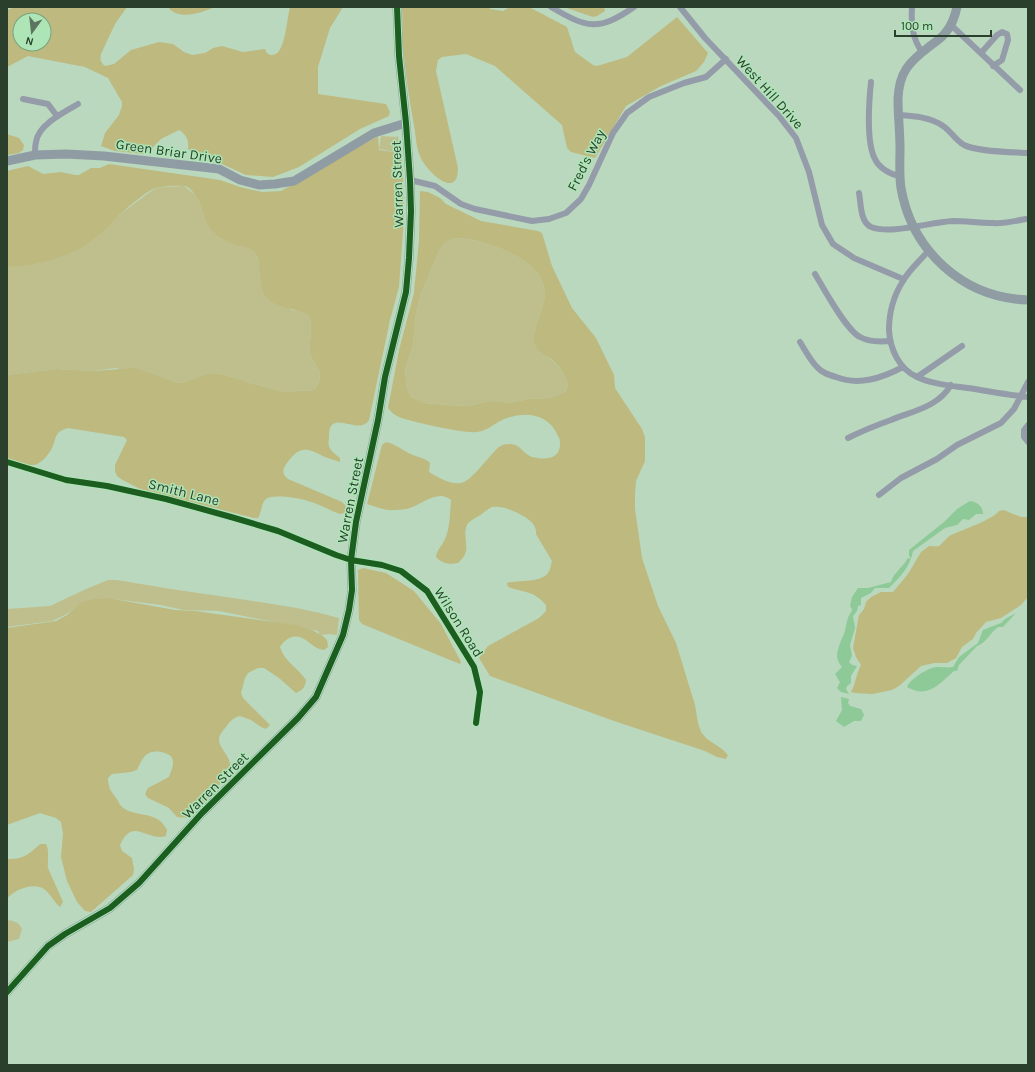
<svg xmlns="http://www.w3.org/2000/svg" width="1035" height="1072" viewBox="0 0 1035 1072" font-family="Karla,sans-serif">
<rect width="100%" height="100%" fill="#bad8be"/>
<!-- green -->
<path fill="#bfbf8e" d="M 381,136 L 396,137 L 398,136 L 400,153 L 379,149 Z
M 184,186 L 197,196 L 202,205 L 233,244 L 251,249 L 255,253 L 260,265 L 263,288 L 292,310 L 301,311 L 308,315 C 315,328 308,340 310,353 C 312,361 321,369 320,376 C 320,380 317,386 314,390 L 284,392 L 250,383 L 236,378 L 215,373 L 182,383 L 177,383 L 116,368 L 92,371 L 56,369 L 7,375 L 7,267 L 15,266 L 60,257 L 93,240 L 107,228 L 116,217 L 154,189 L 163,187 Z
M 454,238 C 478,237 528,255 540,277 C 543,282 545,289 545,295 C 545,307 539,318 535,330 C 534,335 536,342 537,348 C 549,358 564,368 568,383 L 565,392 L 551,398 L 528,399 L 510,403 L 491,401 L 467,406 L 446,405 L 424,403 L 411,397 L 407,389 L 405,370 L 413,344 L 416,313 L 421,293 L 439,251 L 445,243 Z
M 108,580 L 117,580 C 153,586 189,592 226,597 C 264,603 302,607 339,618 L 337,635 L 329,634 L 320,635 L 318,631 L 313,630 L 219,611 L 183,610 L 161,605 L 105,598 L 84,603 L 65,615 L 52,621 L 7,627 L 7,609 L 50,606 L 86,589 Z
M 7,920 C 14,921 19,922 22,929 L 19,939 L 7,942 Z"/>
<!-- forest -->
<path fill="#bdb97f" fill-rule="evenodd" d="M 16,7 L 127,7 L 115,24 L 101,54 C 100,60 100,62 105,66 L 114,64 L 131,50 L 159,42 L 173,44 L 184,52 L 192,55 L 205,53 L 213,48 L 222,46 L 243,52 L 265,49 L 267,53 L 270,55 C 274,55 277,54 279,51 C 286,41 287,19 290,7 L 343,7 L 330,28 L 318,67 L 318,94 L 386,104 L 390,112 L 389,116 L 360,129 L 299,167 L 273,177 L 246,175 L 220,163 L 196,155 L 188,149 C 189,141 187,135 179,130 L 161,139 L 151,149 L 143,154 L 115,151 L 101,146 L 105,133 L 119,115 L 122,106 L 122,102 L 108,78 L 85,67 L 28,56 L 7,67 L 7,10 ZM 20,20 L 44,20 L 44,44 L 20,44 Z
M 168,7 L 215,7 C 201,13 178,21 168,7 Z
M 402,7 L 489,7 L 490,9 L 503,11 L 510,7 L 529,7 L 567,27 L 575,52 L 593,65 L 597,66 L 627,57 L 677,17 L 708,53 L 704,62 L 696,71 L 661,86 L 626,106 L 595,158 L 571,152 L 567,148 L 562,125 L 495,66 L 466,54 L 442,57 L 438,60 L 436,71 L 458,168 C 458,202 425,170 420,156 C 416,147 416,136 414,126 C 410,103 406,79 404,56 C 402,40 403,23 402,7 Z
M 564,7 L 604,7 L 605,11 L 597,16 L 593,17 Z
M 7,134 L 19,138 L 24,145 L 23,150 L 19,153 L 7,155 Z
M 378,136 L 379,150 L 401,153 L 403,172 L 404,218 L 399,287 L 390,320 L 369,420 C 360,435 336,413 330,428 C 329,431 329,435 329,438 C 327,448 331,451 340,458 L 340,462 C 335,460 329,459 325,457 C 305,446 298,446 285,466 C 282,471 283,475 288,479 L 342,502 L 345,505 L 347,510 L 344,513 L 340,514 C 329,510 319,504 308,501 C 300,498 270,493 265,500 C 261,504 262,512 258,518 L 254,518 L 140,489 L 121,479 L 117,476 L 115,471 L 115,465 L 127,440 L 124,437 L 68,428 C 54,432 57,437 52,448 C 49,454 41,464 34,465 C 28,466 13,460 7,458 L 7,375 L 56,369 L 92,371 L 135,368 L 177,383 L 182,383 L 205,375 L 215,373 L 236,378 L 250,383 L 284,392 L 314,390 C 317,386 320,381 320,376 C 321,369 312,361 310,353 C 308,340 315,328 308,315 C 296,307 279,310 267,298 C 257,288 264,264 254,252 C 250,247 241,247 235,245 C 225,241 213,234 208,225 C 201,212 203,201 191,190 C 189,188 187,186 183,186 C 175,185 161,186 153,189 C 145,193 124,210 117,217 C 113,220 111,225 107,228 C 103,232 98,236 93,240 C 70,257 36,266 7,267 L 7,171 L 28,166 L 43,174 L 61,172 L 75,175 L 79,175 L 91,168 L 100,168 L 109,164 L 220,180 L 240,187 L 262,192 L 281,191 Z
M 420,191 L 428,192 L 440,198 L 446,204 L 481,221 L 538,231 L 542,233 L 552,266 L 572,308 L 596,338 L 614,375 L 615,388 L 642,429 L 645,437 L 645,461 L 636,481 L 635,494 L 635,509 L 642,558 L 658,606 L 676,643 L 695,705 L 698,723 L 701,732 L 707,739 L 722,749 L 728,755 L 726,759 L 717,757 L 705,751 L 614,721 L 490,676 L 479,658 L 488,646 L 539,618 L 546,611 L 546,605 C 533,590 525,593 508,587 L 507,583 C 517,580 541,583 548,573 C 550,570 551,565 552,561 L 536,534 C 537,526 531,521 525,517 C 516,512 503,505 492,507 C 488,509 483,513 479,516 C 475,518 469,521 467,525 C 461,539 474,550 458,563 C 449,565 441,563 436,557 C 437,549 442,546 445,539 C 450,529 450,512 451,500 C 438,489 423,504 410,508 C 406,509 400,510 395,510 C 385,511 376,507 367,504 L 382,445 L 386,442 C 396,444 403,451 413,455 C 420,458 425,458 430,463 L 429,472 C 437,477 451,485 461,483 C 470,482 487,459 494,452 C 498,447 502,444 509,444 C 521,444 522,453 532,457 C 544,460 560,460 560,444 C 560,441 560,439 558,436 C 549,414 527,411 507,418 C 497,421 488,431 477,432 C 466,434 411,422 399,417 C 394,415 391,412 388,408 L 399,350 L 414,293 L 419,240 ZM 454,238 C 478,237 528,255 540,277 C 543,282 545,289 545,295 C 545,311 530,330 535,345 C 537,351 546,355 551,359 C 558,365 566,374 568,384 L 565,392 L 551,398 L 528,399 L 510,403 L 491,401 L 467,406 L 446,405 L 424,403 L 411,397 L 407,389 L 405,370 L 413,344 L 416,313 L 421,293 L 439,251 L 445,243 Z
M 1004,510 C 1011,513 1020,518 1028,517 L 1028,597 L 1021,605 L 1001,618 L 986,622 L 976,633 L 973,639 L 962,647 L 956,658 L 947,663 L 934,663 L 921,666 L 899,686 L 892,690 L 873,694 L 855,693 L 851,692 C 856,683 856,674 861,665 L 856,657 L 853,648 L 859,615 L 864,609 L 866,602 L 871,597 L 881,592 L 893,592 L 908,574 L 921,552 L 929,546 C 933,546 935,547 939,546 C 943,543 946,538 951,535 C 962,530 992,520 999,511 Z
M 363,568 L 386,573 L 414,591 L 441,624 L 461,662 L 460,664 L 362,624 L 359,620 L 358,570 Z
M 108,598 L 175,610 L 195,611 L 295,625 L 312,630 L 323,636 L 327,640 L 328,647 L 324,650 C 311,649 304,631 289,638 C 285,641 283,642 280,647 C 284,661 298,668 306,680 C 305,687 303,690 296,693 L 279,678 L 264,668 L 258,668 L 248,673 L 245,678 L 241,693 L 243,698 L 270,725 L 266,729 L 261,727 L 251,720 L 240,716 C 233,718 230,721 226,727 C 223,730 220,734 219,738 C 218,752 237,756 227,776 L 194,814 L 189,818 L 177,817 L 169,808 L 148,798 L 145,794 L 148,788 L 169,777 C 171,771 175,764 172,758 C 171,755 167,754 165,753 C 148,748 143,756 137,770 L 131,772 L 112,774 L 108,778 C 108,788 111,791 116,798 C 118,800 119,804 121,806 C 135,819 157,809 167,830 L 166,836 C 147,842 133,816 120,845 L 122,851 L 132,858 L 134,869 L 133,875 L 91,912 L 85,911 L 77,902 L 67,881 L 61,857 L 63,834 L 61,822 L 56,818 L 40,813 L 7,825 L 7,628 L 56,621 L 67,615 L 82,602 L 94,599 Z
M 40,844 L 46,844 C 50,852 47,860 48,868 L 63,902 L 60,907 C 54,902 50,893 44,889 C 34,882 13,890 7,899 L 7,859 C 22,860 30,854 40,844 Z"/>
<!-- water -->
<path fill="#8ec998" d="M 970,501 C 977,502 983,506 983,514 L 976,514 L 969,520 L 963,519 L 957,525 L 945,528 L 913,551 C 910,567 901,576 889,588 L 875,588 L 871,593 L 861,598 L 861,605 L 858,606 L 857,611 L 853,616 L 855,628 L 850,645 L 852,656 L 849,662 L 852,665 L 857,666 L 851,676 L 851,683 L 847,686 L 846,689 L 849,694 L 841,692 L 837,688 L 840,682 L 835,674 L 842,667 C 839,663 837,660 837,655 C 837,650 842,638 844,634 C 846,629 846,623 848,618 C 849,614 852,613 852,609 L 850,606 L 852,597 L 858,588 L 868,588 L 891,582 C 894,572 903,567 908,558 L 911,559 L 909,555 L 909,550 L 944,522 L 957,509 Z
M 1016,613 L 1003,627 L 998,627 C 991,632 985,644 977,646 L 959,665 L 957,671 L 954,671 C 939,684 928,699 907,687 C 910,679 929,667 937,667 C 943,667 947,668 953,667 L 959,657 L 978,643 L 983,630 L 1001,623 L 1005,619 Z
M 841,697 L 849,699 L 848,703 L 850,706 L 861,709 L 864,715 L 861,721 L 854,721 L 844,727 L 836,721 L 842,710 Z"/>
<g fill="none" stroke-linecap="round" stroke-linejoin="round">
<!-- street -->
<path stroke="#939ca8" stroke-width="6" d="M 551,7 C 587,28 598,32 634,7
M 680,7 L 705,38 L 779,116 L 796,138 L 809,172 L 822,225 L 833,244 L 854,258 L 903,279
M 912,7 C 911,23 912,38 922,52
M 951,25 L 1020,90
M 981,53 L 997,35 L 1002,32 L 1007,34 L 1008,40 L 1002,60 L 993,66
M 871,82 C 869,101 866,143 875,159 C 879,168 891,175 900,176
M 23,99 L 48,104 L 57,116
M 898,115 C 913,116 931,117 943,126 C 951,131 955,140 964,145 C 978,152 1011,152 1028,153
M 35,155 C 35,151 35,146 36,142 C 38,125 64,112 78,104
M 410,180 L 435,186 L 461,204 L 475,209 L 532,221 L 549,219 L 566,213 L 581,199 L 589,185 L 613,133 L 627,113 L 649,97 L 684,83 L 706,77 L 726,59
M 859,193 C 861,203 860,222 871,227 C 891,235 930,222 953,221 C 966,221 980,223 993,223 C 1004,224 1015,221 1026,219
M 928,251 C 920,261 909,270 903,281 C 894,295 889,313 889,330 C 890,349 899,369 917,377 C 932,384 951,386 968,388 C 988,391 1008,395 1028,397
M 815,274 C 824,289 846,330 860,337 C 869,342 880,342 890,341
M 800,342 C 805,350 810,360 817,367 C 822,373 829,375 836,377 C 859,386 882,378 903,367
M 917,377 L 962,346
M 1028,425 L 1024,430 L 1024,437 L 1028,442
M 848,438 C 862,431 877,425 891,420 C 913,411 938,407 951,385
M 7,462 L 66,480 L 107,486 L 166,499 L 231,517 L 278,531 L 336,555 L 351,560 L 382,565 L 401,571 L 427,591 L 474,667 L 480,692 L 476,723
M 879,495 L 901,478 L 937,459 L 957,445 L 1001,423 L 1014,409 L 1028,382"/>
<!-- secondary -->
<path stroke="#909ca4" stroke-width="9" d="M 957,7 C 955,16 952,25 946,32 C 942,38 935,42 930,46 C 909,62 899,72 898,99 C 898,116 900,132 900,148 C 900,161 899,175 901,188 C 912,251 963,298 1028,300
M 7,161 L 35,155 L 66,154 L 104,156 L 219,169 L 240,180 L 259,185 L 275,184 L 294,181 L 374,133 L 406,123
M 7,992 L 48,946 L 65,934 L 110,908 L 139,883 L 202,813 L 298,718 L 316,697 L 343,635 L 349,610 L 352,590 L 351,560 L 356,522 L 378,420 L 385,377 L 406,292 L 409,258 L 411,211 L 410,180 L 406,123 L 399,56 L 397,7"/>
<!-- cycleway casing -->
<g stroke="#ade5b6" stroke-width="8">
<path id="cycleway" d="M 7,462 L 66,480 L 107,486 L 166,499 L 231,517 L 278,531 L 336,555 L 351,560 L 382,565 L 401,571 L 427,591 L 474,667 L 480,692 L 476,723
M 7,992 L 48,946 L 65,934 L 110,908 L 139,883 L 202,813 L 298,718 L 316,697 L 343,635 L 349,610 L 352,590 L 351,560 L 356,522 L 378,420 L 385,377 L 406,292 L 409,258 L 411,211 L 410,180 L 406,123 L 399,56 L 397,7"/>
</g>
<!-- cycleway -->
<use href="#cycleway" stroke="#1b5e20" stroke-width="6"/>
</g>
<g text-anchor="middle" stroke-width="3" stroke-linejoin="round" paint-order="stroke">
<!-- street labels -->
<g font-size="14" fill="#2a402d" stroke="#ade5b6">
<text transform="translate(770 92) rotate(48)" y="5">West Hill Drive</text>
<text transform="translate(169 151) rotate(8)" y="5">Green Briar Drive</text>
<text transform="translate(586 160) rotate(-63)" y="5">Fred's Way</text>
<text transform="translate(397 184) rotate(-92)" y="5">Warren Street</text>
<text transform="translate(184 492) rotate(14)" y="5">Smith Lane</text>
<text transform="translate(350 500) rotate(-79)" y="5">Warren Street</text>
<text transform="translate(459 622) rotate(58)" y="5">Wilson Road</text>
<text transform="translate(215 785) rotate(-45)" y="5">Warren Street</text>
</g>
</g>
<!-- border -->
<rect width="1035" height="1072" fill="none" stroke="#2a402d" stroke-width="16"/>
<!-- north arrow -->
<g transform="translate(32 32) rotate(195)"><circle r="19" fill="#ade5b6" stroke="#79a37f"/>
<path d="M0-3L7 15L0 10L-7 15Z" fill="#5c7560"/>
<text y="-6" font-size="11" font-weight="bold" text-anchor="middle" fill="#2a402d">N</text>
</g>
<!-- scale -->
<path d="M895 30v6h96v-6" fill="none" stroke="#2a402d" stroke-width="2"/>
<text x="901" y="30" font-size="12" fill="#2a402d" stroke="#ade5b6" stroke-width="3" paint-order="stroke">100 m</text>
</svg>
